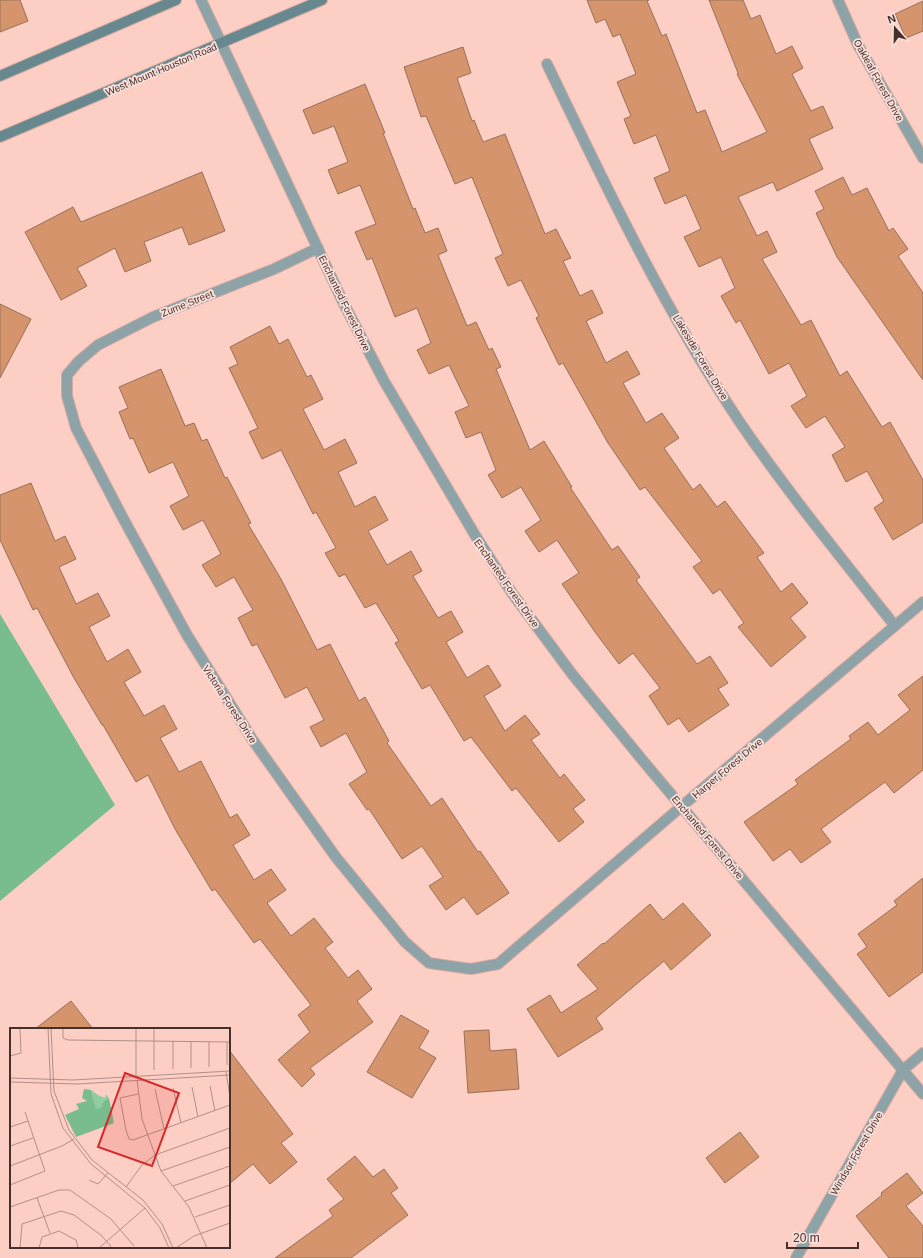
<svg xmlns="http://www.w3.org/2000/svg" width="923" height="1258" viewBox="0 0 923 1258" font-family="Helvetica,sans-serif">
<rect width="100%" height="100%" fill="#fdcec3"/>
<!-- forest -->
<path fill="#79bc8d" d="M 0,614 L 115,805 L 0,901 Z"/>
<!-- building -->
<path fill="#d5946b" stroke="#95715b" d="M 0,0 L 20,0 L 28,21 L 0,32 Z
M 587,0 L 649,0 L 647,1 L 662,36 L 666,34 L 697,113 L 705,110 L 722,152 L 767,132 L 737,74 L 738,73 L 709,0 L 743,0 L 751,19 L 760,15 L 776,54 L 792,46 L 803,68 L 792,74 L 811,111 L 823,106 L 833,128 L 809,139 L 823,169 L 777,191 L 773,182 L 738,197 L 757,236 L 767,231 L 777,252 L 762,259 L 801,325 L 811,320 L 840,376 L 847,371 L 882,427 L 890,422 L 923,480 L 923,522 L 893,540 L 874,508 L 884,501 L 867,471 L 846,482 L 832,455 L 845,447 L 825,416 L 806,428 L 791,406 L 807,396 L 789,363 L 769,374 L 740,320 L 736,323 L 721,296 L 735,288 L 721,257 L 699,267 L 684,237 L 701,229 L 686,195 L 665,204 L 654,178 L 670,171 L 656,135 L 634,144 L 624,119 L 631,116 L 617,82 L 636,74 L 620,34 L 613,37 L 605,19 L 596,23 Z
M 923,1 L 923,31 L 906,38 L 895,14 Z
M 463,47 L 471,73 L 457,78 L 472,121 L 474,120 L 483,142 L 505,134 L 545,234 L 556,229 L 571,258 L 563,261 L 580,296 L 592,290 L 603,313 L 586,321 L 606,363 L 627,351 L 640,374 L 623,383 L 646,423 L 662,413 L 679,438 L 664,448 L 693,490 L 700,484 L 717,507 L 725,501 L 764,553 L 757,557 L 781,592 L 792,583 L 808,603 L 790,618 L 806,637 L 771,667 L 738,627 L 744,623 L 720,589 L 713,594 L 693,567 L 702,561 L 645,487 L 640,490 L 608,443 L 563,363 L 559,365 L 536,318 L 539,316 L 521,280 L 508,286 L 495,258 L 503,254 L 472,177 L 455,184 L 426,116 L 421,117 L 404,67 Z
M 365,84 L 385,133 L 383,133 L 413,209 L 415,208 L 425,233 L 438,228 L 447,251 L 438,255 L 467,326 L 476,322 L 489,350 L 492,348 L 501,367 L 496,369 L 530,450 L 544,441 L 572,487 L 570,487 L 612,550 L 618,546 L 640,577 L 636,580 L 697,664 L 710,656 L 728,683 L 718,689 L 729,705 L 689,732 L 679,718 L 668,725 L 649,696 L 660,688 L 633,653 L 619,664 L 595,632 L 562,584 L 579,573 L 557,540 L 539,552 L 525,531 L 541,520 L 521,487 L 502,498 L 488,475 L 496,470 L 481,432 L 466,438 L 455,412 L 469,406 L 449,365 L 429,374 L 417,350 L 431,343 L 417,308 L 395,317 L 372,258 L 367,260 L 355,232 L 376,224 L 360,185 L 338,194 L 328,170 L 348,162 L 334,126 L 313,134 L 303,110 Z
M 202,172 L 225,231 L 189,245 L 182,227 L 144,242 L 151,261 L 125,272 L 115,248 L 77,268 L 87,286 L 61,300 L 25,232 L 73,207 L 81,222 Z
M 843,177 L 852,195 L 867,188 L 889,231 L 893,228 L 908,249 L 898,256 L 923,293 L 923,380 L 837,257 L 816,213 L 824,209 L 815,191 Z
M 0,304 L 31,319 L 0,378 Z
M 270,326 L 279,344 L 288,339 L 307,377 L 311,375 L 323,399 L 303,409 L 324,450 L 345,439 L 357,463 L 338,472 L 355,507 L 375,496 L 388,520 L 368,531 L 387,565 L 411,551 L 422,571 L 413,576 L 438,618 L 451,611 L 463,632 L 446,642 L 467,678 L 488,665 L 501,686 L 484,696 L 505,731 L 525,715 L 540,734 L 531,740 L 560,778 L 564,774 L 585,800 L 573,809 L 584,822 L 559,842 L 516,788 L 512,791 L 471,737 L 464,741 L 430,685 L 422,689 L 395,643 L 399,641 L 376,603 L 365,608 L 345,574 L 339,577 L 325,553 L 336,548 L 316,512 L 313,514 L 281,450 L 262,459 L 249,432 L 258,428 L 229,368 L 238,364 L 230,347 Z
M 161,369 L 185,426 L 194,423 L 202,441 L 207,439 L 225,478 L 227,477 L 251,523 L 248,524 L 281,579 L 317,650 L 330,644 L 359,701 L 365,697 L 389,741 L 387,743 L 431,806 L 442,798 L 478,852 L 480,851 L 509,893 L 477,915 L 464,897 L 446,910 L 429,886 L 443,877 L 422,846 L 402,859 L 369,809 L 367,810 L 349,784 L 367,772 L 346,733 L 321,747 L 310,727 L 324,720 L 307,687 L 285,698 L 257,644 L 252,646 L 238,618 L 253,610 L 234,577 L 216,587 L 202,565 L 221,554 L 203,520 L 183,530 L 170,506 L 189,496 L 173,462 L 149,473 L 133,438 L 130,439 L 119,412 L 128,408 L 119,387 Z
M 31,483 L 55,541 L 65,536 L 76,559 L 59,567 L 76,604 L 98,593 L 110,616 L 89,627 L 107,662 L 128,649 L 141,672 L 124,682 L 144,716 L 164,705 L 177,729 L 160,738 L 179,772 L 201,761 L 230,818 L 237,814 L 250,835 L 233,845 L 254,880 L 271,869 L 286,890 L 267,903 L 291,936 L 314,918 L 333,942 L 325,948 L 348,978 L 358,970 L 372,989 L 357,1001 L 373,1022 L 310,1068 L 315,1074 L 302,1087 L 278,1060 L 310,1032 L 298,1015 L 311,1005 L 260,939 L 254,943 L 215,889 L 212,891 L 175,829 L 148,775 L 136,782 L 103,725 L 102,725 L 74,678 L 37,608 L 33,610 L 2,544 L 0,540 L 0,495 Z
M 923,676 L 923,770 L 894,793 L 885,782 L 821,829 L 831,842 L 801,863 L 790,849 L 773,861 L 744,822 L 798,784 L 795,780 L 851,739 L 849,736 L 868,722 L 878,735 L 910,710 L 898,695 Z
M 923,878 L 923,972 L 889,997 L 857,954 L 867,947 L 858,934 L 897,905 L 894,901 Z
M 683,903 L 711,935 L 671,970 L 664,961 L 596,1018 L 603,1029 L 558,1057 L 527,1009 L 550,995 L 561,1013 L 598,989 L 577,965 L 603,943 L 604,944 L 650,904 L 663,920 Z
M 71,1001 L 93,1029 L 35,1029 Z
M 401,1015 L 429,1031 L 419,1048 L 436,1058 L 412,1098 L 367,1072 Z
M 489,1030 L 490,1051 L 516,1049 L 519,1089 L 468,1093 L 464,1031 Z
M 229,1050 L 293,1134 L 281,1143 L 297,1162 L 270,1184 L 253,1164 L 229,1184 Z
M 740,1132 L 759,1157 L 725,1183 L 706,1158 Z
M 355,1156 L 373,1177 L 384,1169 L 398,1188 L 391,1193 L 408,1215 L 351,1258 L 275,1258 L 333,1216 L 329,1210 L 344,1199 L 327,1179 Z
M 907,1173 L 923,1193 L 906,1206 L 923,1226 L 923,1258 L 889,1258 L 856,1216 L 882,1195 L 881,1193 Z"/>
<g fill="none" stroke-linecap="round" stroke-linejoin="round">
<!-- minor casing -->
<g stroke="#d4aba2" stroke-width="12">
<path id="minor" d="M 201,0 L 343,302 L 384,381 L 475,535 L 512,593 L 572,674 L 644,762 L 923,1094
M 838,0 L 858,45 L 923,158
M 547,64 C 606,187 665,311 741,424 C 789,494 843,560 895,626
M 318,248 L 274,269 L 153,317 L 98,345 L 79,361 L 67,375 L 67,396 L 76,428 L 124,520 L 187,635 L 252,739 L 335,856 L 405,942 L 429,963 L 471,969 L 498,964 L 682,806 L 923,602
M 796,1258 L 903,1070 L 923,1053"/>
</g>
<!-- secondary casing -->
<g stroke="#d4aba2" stroke-width="12">
<path id="secondary" d="M 0,76 L 176,0
M 0,137 L 322,0"/>
</g>
<!-- minor -->
<use href="#minor" stroke="#8ea3a8" stroke-width="10"/>
<!-- secondary -->
<use href="#secondary" stroke="#688890" stroke-width="10"/>
</g>
<g text-anchor="middle" stroke-width="3.5" stroke-linejoin="round" paint-order="stroke">
<!-- street labels -->
<g font-size="10" fill="#43312d" stroke="#fde0da">
<text transform="translate(161 69) rotate(-23)" y="4">West Mount Houston Road</text>
<text transform="translate(879 80) rotate(61)" y="4">Oakleaf Forest Drive</text>
<text transform="translate(187 303) rotate(-22)" y="4">Zume Street</text>
<text transform="translate(345 303) rotate(64)" y="4">Enchanted Forest Drive</text>
<text transform="translate(701 357) rotate(59)" y="4">Lakeside Forest Drive</text>
<text transform="translate(507 583) rotate(55)" y="4">Enchanted Forest Drive</text>
<text transform="translate(230 704) rotate(57)" y="4">Victoria Forest Drive</text>
<text transform="translate(727 768) rotate(-40)" y="4">Harper Forest Drive</text>
<text transform="translate(708 837) rotate(50)" y="4">Enchanted Forest Drive</text>
<text transform="translate(856 1153) rotate(-60)" y="4">Windsor Forest Drive</text>
</g>
</g>
<!-- overview -->
<g transform="translate(10 1028)">
<rect width="220" height="220" fill="#fdcec3"/>
<path d="M 81,62 L 88,67 L 95,70 L 96,66 L 99,70 L 93,74 L 91,81 L 86,81 Z" fill="#8fcda1"/>
<path d="M 74,61 L 81,62 L 86,81 L 91,80 L 93,74 L 99,70 L 104,95 L 66,109 L 55,87 L 69,81 L 66,76 L 77,73 L 72,70 Z" fill="#79bc8d"/>
<path fill="none" stroke="#b38f87" stroke-width="1" d="M 38,0 L 41,66 L 53,100 L 81,136 L 135,180 L 150,200 L 159,220M 41,0 L 44,63 L 59,102 L 82,132 L 133,172 L 152,196 L 163,220M 53,0 L 53,10 L 58,12 L 220,14M 126,0 L 126,48M 217,14 L 217,37M 0,28 L 11,25 L 10,0M 199,39 L 199,14M 181,40 L 181,13M 163,41 L 163,13M 144,42 L 144,0M 216,44 L 220,69M 0,50 L 63,52 L 220,43M 127,52 L 132,91 L 151,143 L 179,179 L 197,220M 0,54 L 67,56 L 220,47M 200,58 L 205,83M 182,59 L 188,89M 163,60 L 171,95M 145,61 L 154,101M 128,66 L 110,70 L 116,102 L 119,111 L 123,112 L 220,77M 0,99 L 18,93M 0,118 L 23,110M 0,138 L 52,118 L 64,111M 151,143 L 220,119M 79,152 L 88,156 L 98,145M 0,157 L 35,143 L 15,84M 163,158 L 220,138M 116,159 L 132,137 L 145,127 L 220,100M 27,170 L 40,205M 175,173 L 220,157M 0,179 L 49,162 L 60,162 L 101,191 L 124,218M 185,189 L 220,177M 10,220 L 12,196 L 51,183 L 64,187 L 92,208 L 102,220M 29,220 L 32,209 L 49,203 L 66,212 L 68,220M 89,220 L 135,180M 166,220 L 184,208 L 220,195"/>
<path fill="#d62828" fill-opacity="0.15" stroke="#d62828" stroke-width="2" d="M 115,45 L 169,65 L 142,138 L 88,119 Z"/>
<rect width="220" height="220" fill="none" stroke="#43312d" stroke-width="2"/>
</g>
<!-- north arrow -->
<g transform="translate(895 28) rotate(340)" stroke="#fde0da" stroke-width="3" paint-order="stroke">
<path d="M0-3L7 15L0 10L-7 15Z" fill="#43312d"/>
<text y="-6" font-size="11" font-weight="bold" text-anchor="middle" fill="#43312d">N</text>
</g>
<!-- scale -->
<path d="M787 1242v6h71v-6" fill="none" stroke="#43312d" stroke-width="2"/>
<text x="793" y="1242" font-size="12" fill="#43312d" stroke="#fde0da" stroke-width="3" paint-order="stroke">20 m</text>
</svg>
